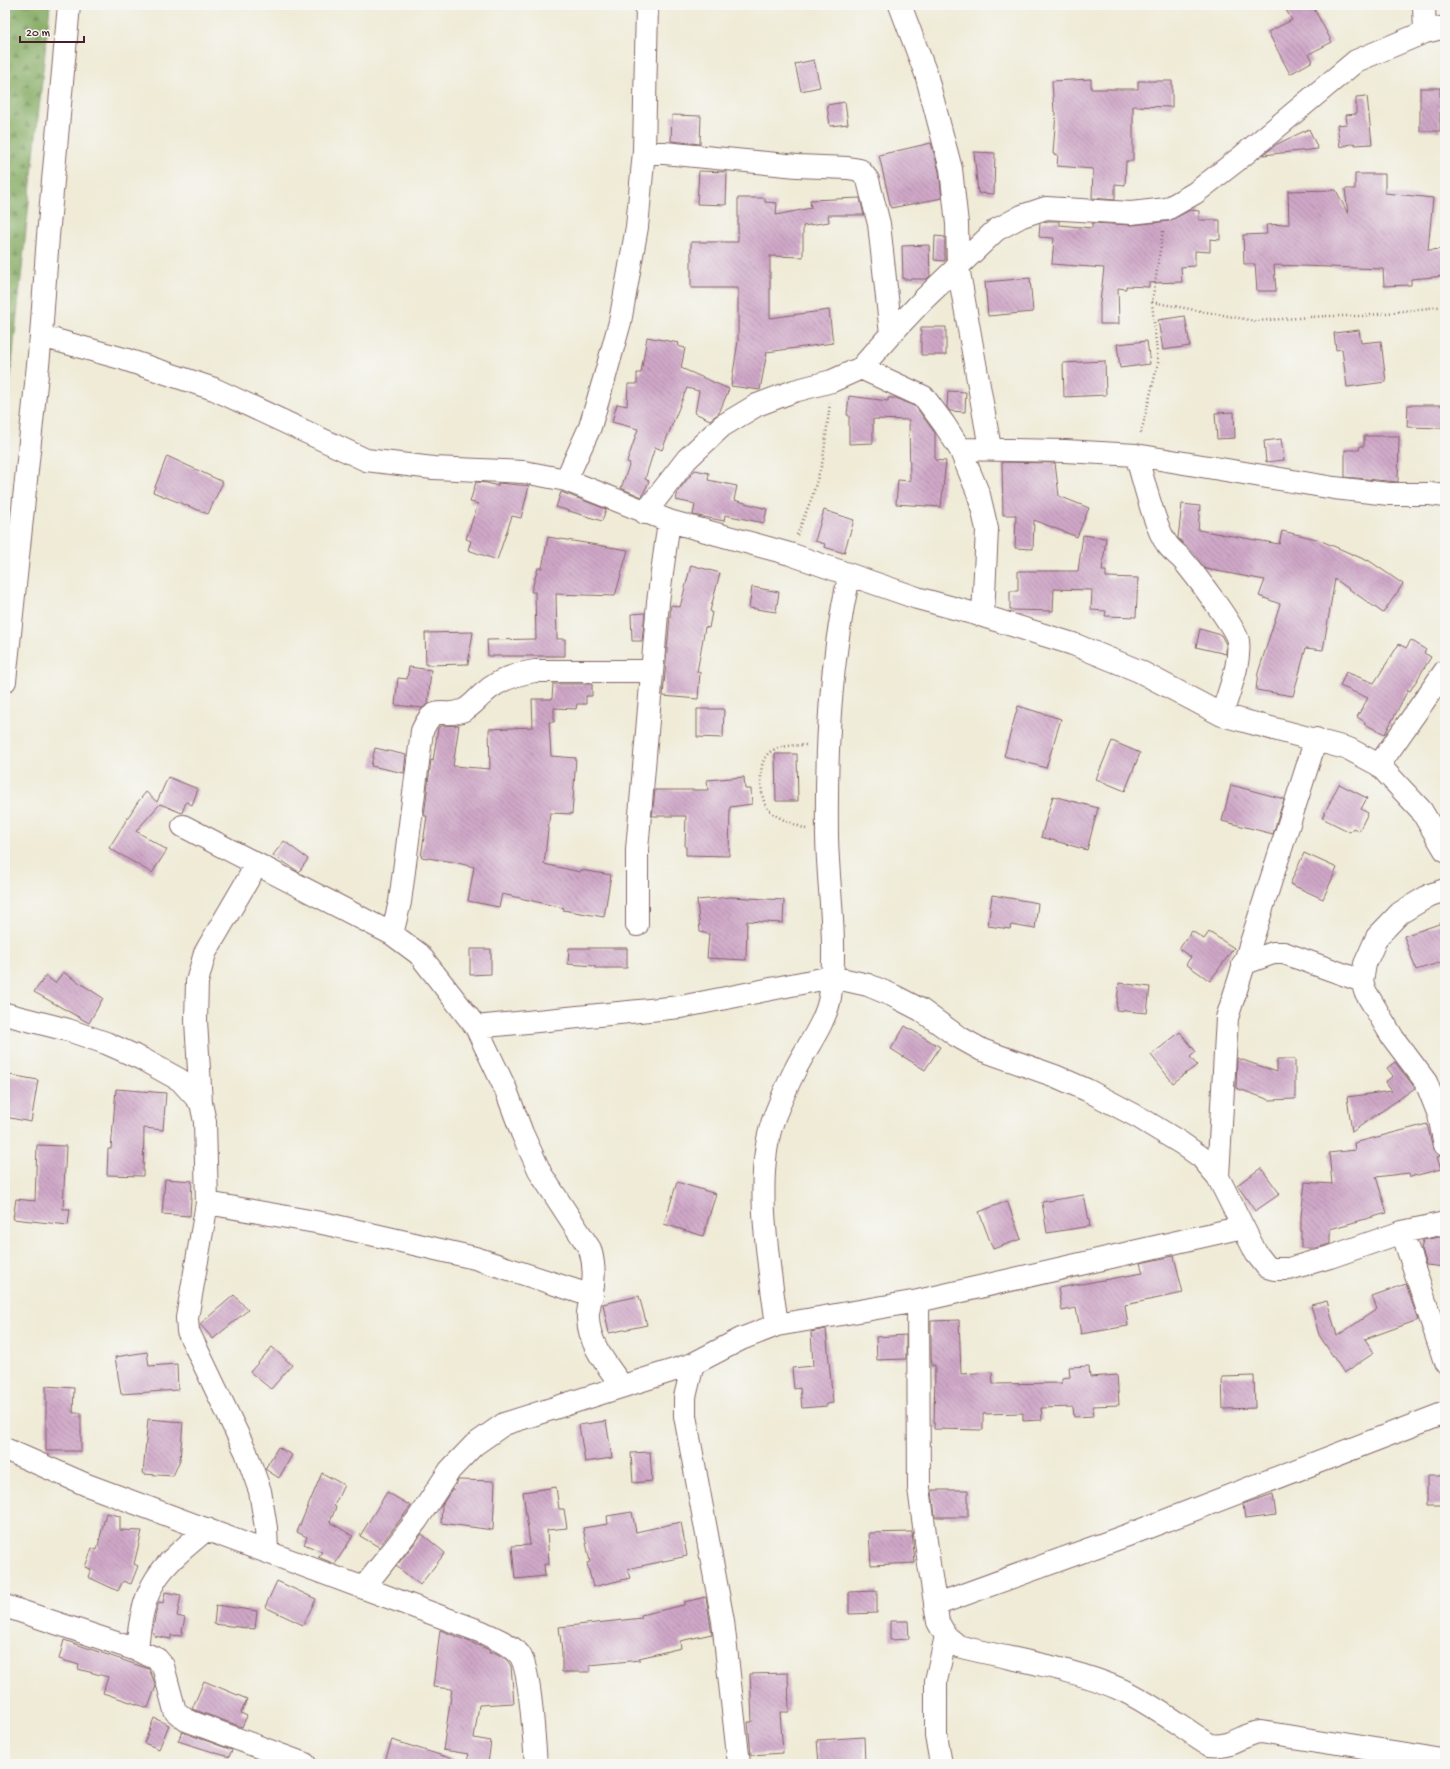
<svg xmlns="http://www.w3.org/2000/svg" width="1450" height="1769" viewBox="0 0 1450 1769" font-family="'Gochi Hand',sans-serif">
<defs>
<pattern id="forest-firs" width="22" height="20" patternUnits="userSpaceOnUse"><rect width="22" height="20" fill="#84ab62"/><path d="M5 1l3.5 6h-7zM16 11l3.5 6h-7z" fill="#6e8b51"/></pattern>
<pattern id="building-back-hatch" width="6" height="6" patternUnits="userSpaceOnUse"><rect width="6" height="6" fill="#cfa7c8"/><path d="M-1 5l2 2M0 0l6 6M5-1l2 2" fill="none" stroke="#aa87a3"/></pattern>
</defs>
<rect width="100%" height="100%" fill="#f6f6f2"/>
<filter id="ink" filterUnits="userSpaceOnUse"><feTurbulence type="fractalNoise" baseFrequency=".025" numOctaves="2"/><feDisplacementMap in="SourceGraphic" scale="8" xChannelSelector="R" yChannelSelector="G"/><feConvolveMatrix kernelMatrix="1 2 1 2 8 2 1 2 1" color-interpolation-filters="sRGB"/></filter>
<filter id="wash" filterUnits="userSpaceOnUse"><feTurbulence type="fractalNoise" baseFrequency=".012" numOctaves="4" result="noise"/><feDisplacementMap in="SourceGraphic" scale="16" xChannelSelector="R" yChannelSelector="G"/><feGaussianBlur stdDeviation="0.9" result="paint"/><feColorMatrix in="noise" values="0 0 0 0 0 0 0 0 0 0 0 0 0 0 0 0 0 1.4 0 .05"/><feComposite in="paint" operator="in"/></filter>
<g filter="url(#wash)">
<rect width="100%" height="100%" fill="#efebd7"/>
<!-- forest -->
<path fill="url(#forest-firs)" stroke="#676546" d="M 5,5 L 50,5 L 5,428 Z"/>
<g id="blocks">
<!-- building -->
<path fill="url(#building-back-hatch)" d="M 1283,5 L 1312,5 L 1332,42 L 1309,54 L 1313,61 L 1290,74 L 1268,32 L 1292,20 Z
M 814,60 L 820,87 L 801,91 L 795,64 Z
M 1091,79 L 1091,89 L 1138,89 L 1138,81 L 1172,81 L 1172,107 L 1133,106 L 1133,161 L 1126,161 L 1125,185 L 1115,184 L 1115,200 L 1092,198 L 1093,169 L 1057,166 L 1058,155 L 1053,154 L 1056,112 L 1054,112 L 1052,81 Z
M 1420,88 L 1440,88 L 1440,131 L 1420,131 Z
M 1367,96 L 1372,144 L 1355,145 L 1355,143 L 1340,147 L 1337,125 L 1347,124 L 1346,115 L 1356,114 L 1356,97 Z
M 845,102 L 848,124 L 830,126 L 827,105 Z
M 672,115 L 701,116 L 700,144 L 671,141 Z
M 1309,129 L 1318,149 L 1263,155 L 1277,144 Z
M 931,143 L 939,171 L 942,198 L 891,208 L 879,155 Z
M 974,152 L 995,153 L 994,194 L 978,193 Z
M 699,171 L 727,172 L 726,205 L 697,204 Z
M 1355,174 L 1385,174 L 1385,193 L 1433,198 L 1428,250 L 1445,249 L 1445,276 L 1411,279 L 1411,285 L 1384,286 L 1383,269 L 1274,265 L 1276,291 L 1257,291 L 1255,264 L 1244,264 L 1243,235 L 1267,234 L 1266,225 L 1289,224 L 1288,191 L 1336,190 L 1348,214 L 1345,189 L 1355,189 Z
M 738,198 L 765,198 L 765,202 L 777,203 L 776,215 L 811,208 L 810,200 L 860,198 L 864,215 L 828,215 L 829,222 L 803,226 L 803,257 L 770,256 L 770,318 L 829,310 L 833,343 L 767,352 L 760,390 L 731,386 L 738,341 L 738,288 L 691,288 L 691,242 L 738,242 Z
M 1190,210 L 1199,211 L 1199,220 L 1220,220 L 1220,240 L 1210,239 L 1210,252 L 1195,251 L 1195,266 L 1181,267 L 1182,282 L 1149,283 L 1149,287 L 1126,286 L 1126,289 L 1118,288 L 1119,324 L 1100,324 L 1100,302 L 1104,268 L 1052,264 L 1054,238 L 1039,237 L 1040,223 L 1048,221 L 1059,221 L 1059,225 L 1092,228 L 1092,223 L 1132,225 L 1169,221 Z
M 935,236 L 945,237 L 945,261 L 934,260 Z
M 929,245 L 930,276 L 927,279 L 903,279 L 902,246 Z
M 1030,278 L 1033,312 L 988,316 L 985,282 Z
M 1185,316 L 1190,346 L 1163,350 L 1158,320 Z
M 921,327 L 946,327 L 946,355 L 921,355 Z
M 1359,330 L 1361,343 L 1381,341 L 1386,382 L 1347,387 L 1342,349 L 1336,350 L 1334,333 Z
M 647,337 L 679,343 L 678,346 L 685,348 L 681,368 L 729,389 L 719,413 L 710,420 L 695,413 L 699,391 L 687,388 L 662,450 L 655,447 L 645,479 L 649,481 L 642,497 L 621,488 L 630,463 L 627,462 L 638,429 L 612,422 L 617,404 L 627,406 L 628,384 L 637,384 L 637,373 L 641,373 Z
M 1147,341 L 1150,364 L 1120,368 L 1117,344 Z
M 1105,361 L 1106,395 L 1064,397 L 1063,363 Z
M 948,391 L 966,392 L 965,412 L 950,411 L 947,407 Z
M 849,396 L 888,401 L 888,398 L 896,398 L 916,407 L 935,433 L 935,460 L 946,461 L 941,507 L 896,504 L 898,480 L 910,481 L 909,420 L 873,419 L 873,443 L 849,444 L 849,415 L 847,415 Z
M 1408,405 L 1444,405 L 1444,428 L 1407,427 Z
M 1234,412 L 1235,438 L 1217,439 L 1215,413 Z
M 1364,436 L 1399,436 L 1398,482 L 1345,477 L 1345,450 L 1359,450 L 1360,446 L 1364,446 Z
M 1281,439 L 1284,460 L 1266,462 L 1264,441 Z
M 167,456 L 223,482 L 208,514 L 153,492 Z
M 1002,462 L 1055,463 L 1059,496 L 1089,508 L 1077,537 L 1034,520 L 1033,549 L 1015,548 L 1016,515 L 1003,515 Z
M 695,470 L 709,473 L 708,480 L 737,486 L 734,500 L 767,509 L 764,523 L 725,515 L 724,521 L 693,515 L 695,504 L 676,500 L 678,491 Z
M 476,482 L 487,483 L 498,486 L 498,483 L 529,486 L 521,518 L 512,516 L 497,560 L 468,550 L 471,541 L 466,539 L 478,504 L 470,502 Z
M 561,492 L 606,509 L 602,521 L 556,507 Z
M 1182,504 L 1200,506 L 1198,530 L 1279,544 L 1282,531 L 1317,539 L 1368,561 L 1368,560 L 1403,584 L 1383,613 L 1335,579 L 1323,650 L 1306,648 L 1293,696 L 1256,690 L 1258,673 L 1280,604 L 1259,596 L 1265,580 L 1206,569 L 1178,538 Z
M 824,510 L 854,520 L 844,553 L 824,547 L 825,544 L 815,541 Z
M 1083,535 L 1106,538 L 1102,571 L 1106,571 L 1106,577 L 1138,578 L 1136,617 L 1105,616 L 1106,611 L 1091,610 L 1092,590 L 1054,589 L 1053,611 L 1010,610 L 1010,591 L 1018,591 L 1018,571 L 1078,571 Z
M 548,537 L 628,550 L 615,596 L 556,594 L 557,639 L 565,639 L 565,656 L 488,656 L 487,640 L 536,639 L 535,592 L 531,592 L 538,568 L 542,568 Z
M 691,565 L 720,573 L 710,611 L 712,612 L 709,628 L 705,627 L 697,672 L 700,672 L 698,699 L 663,696 L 671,605 L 680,607 Z
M 752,587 L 779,592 L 776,612 L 749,608 Z
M 645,613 L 642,641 L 632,641 L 631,614 Z
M 1200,629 L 1221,635 L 1226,644 L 1226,654 L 1196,647 Z
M 473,632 L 468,664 L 426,665 L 425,633 Z
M 1411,640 L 1426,650 L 1424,653 L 1431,657 L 1410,691 L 1408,690 L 1385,734 L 1364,724 L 1365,722 L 1357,717 L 1368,698 L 1340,686 L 1346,672 L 1374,683 L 1399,644 L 1406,648 Z
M 409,667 L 431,670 L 428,704 L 423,708 L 395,705 L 398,678 L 407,679 Z
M 553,684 L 592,684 L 592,696 L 586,696 L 586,704 L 577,704 L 576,709 L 554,708 L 554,722 L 549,722 L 551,756 L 576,758 L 572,814 L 550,813 L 544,864 L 580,872 L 580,870 L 611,875 L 604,917 L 563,910 L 564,908 L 502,894 L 499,907 L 468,901 L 474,867 L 454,862 L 421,857 L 427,816 L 424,816 L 431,760 L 433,761 L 438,728 L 441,726 L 459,725 L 453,766 L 490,769 L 489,729 L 533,727 L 532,699 L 552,699 Z
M 1018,706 L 1061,719 L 1046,768 L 1004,756 Z
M 697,709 L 724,709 L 723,738 L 697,737 Z
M 1112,741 L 1140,753 L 1125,791 L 1096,779 Z
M 375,748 L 406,755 L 404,773 L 371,766 Z
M 775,754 L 797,754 L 798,801 L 776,801 Z
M 168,777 L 198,789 L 192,805 L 186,802 L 182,813 L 160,804 L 136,831 L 167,850 L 152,873 L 109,848 L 137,803 L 146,792 L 157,802 Z
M 744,777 L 745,789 L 751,789 L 752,804 L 730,807 L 729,856 L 686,855 L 686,847 L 685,847 L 686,816 L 652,816 L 655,790 L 708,790 L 707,780 Z
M 1339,784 L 1367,798 L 1361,809 L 1368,813 L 1359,831 L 1353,828 L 1350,832 L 1322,818 Z
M 1231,785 L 1284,799 L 1273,834 L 1222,821 Z
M 1053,796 L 1098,808 L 1087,850 L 1041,837 Z
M 284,841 L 308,859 L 299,872 L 273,855 Z
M 1304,853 L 1337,868 L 1323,899 L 1290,884 Z
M 992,895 L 1038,903 L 1035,929 L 1011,925 L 1010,929 L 988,926 Z
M 731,897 L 784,900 L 783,923 L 747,921 L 746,960 L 707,958 L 709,934 L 700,932 L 697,900 Z
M 1445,922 L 1445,961 L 1416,970 L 1404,936 Z
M 1192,931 L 1204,939 L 1209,932 L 1234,948 L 1210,981 L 1186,964 L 1191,957 L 1179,949 Z
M 569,948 L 627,948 L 627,968 L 595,968 L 595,966 L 568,964 Z
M 470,949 L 491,949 L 491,974 L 470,975 Z
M 63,972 L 103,998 L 89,1023 L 34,992 L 46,976 L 55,983 Z
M 1119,983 L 1150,987 L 1147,1013 L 1116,1010 Z
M 905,1026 L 940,1047 L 925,1070 L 891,1049 Z
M 1180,1032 L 1196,1052 L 1190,1057 L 1197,1065 L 1173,1083 L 1151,1055 Z
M 1237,1058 L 1277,1072 L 1277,1059 L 1295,1059 L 1295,1099 L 1270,1100 L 1236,1088 Z
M 1395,1062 L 1415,1088 L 1352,1132 L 1347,1097 L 1392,1091 L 1385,1082 L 1393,1076 L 1387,1068 Z
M 10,1075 L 38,1080 L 31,1122 L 5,1117 L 5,1100 Z
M 116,1089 L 166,1093 L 163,1130 L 144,1128 L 143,1176 L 107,1175 L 108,1149 L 111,1149 Z
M 1427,1124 L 1433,1148 L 1440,1156 L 1437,1157 L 1441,1169 L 1410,1177 L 1409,1173 L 1376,1177 L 1387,1213 L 1330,1229 L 1330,1244 L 1316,1248 L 1301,1248 L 1301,1216 L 1305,1182 L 1332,1184 L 1329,1153 L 1355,1150 L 1354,1143 Z
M 37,1145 L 66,1146 L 63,1209 L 70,1209 L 68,1225 L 13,1219 L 16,1199 L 35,1201 Z
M 1261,1168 L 1280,1194 L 1255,1211 L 1237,1185 Z
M 165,1179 L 192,1181 L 190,1216 L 162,1214 Z
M 677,1182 L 716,1194 L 703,1236 L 664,1224 Z
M 1084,1195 L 1090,1226 L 1047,1233 L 1042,1202 Z
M 1007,1201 L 1021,1239 L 993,1249 L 979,1212 Z
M 1445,1236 L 1445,1267 L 1426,1265 L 1421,1250 L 1423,1240 Z
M 1174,1256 L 1183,1293 L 1125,1305 L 1128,1326 L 1081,1334 L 1076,1308 L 1062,1311 L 1058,1288 L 1143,1273 L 1140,1263 Z
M 1406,1284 L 1418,1320 L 1365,1339 L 1374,1353 L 1344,1373 L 1319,1335 L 1311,1305 L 1327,1301 L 1337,1336 L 1377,1309 L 1372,1296 Z
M 234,1295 L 248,1310 L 213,1339 L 200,1324 Z
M 639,1296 L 647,1325 L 609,1333 L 603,1304 Z
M 959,1320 L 961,1374 L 992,1372 L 993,1384 L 1062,1383 L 1062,1378 L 1070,1377 L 1069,1367 L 1089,1366 L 1090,1377 L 1117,1375 L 1119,1405 L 1093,1406 L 1094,1416 L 1074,1417 L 1073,1407 L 1041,1408 L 1042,1420 L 1023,1421 L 1023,1413 L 983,1414 L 983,1430 L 934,1429 L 935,1365 L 932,1366 L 931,1357 L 931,1321 Z
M 826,1329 L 833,1403 L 827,1404 L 827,1406 L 802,1408 L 800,1388 L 794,1389 L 792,1368 L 813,1366 L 811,1332 Z
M 906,1335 L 906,1359 L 877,1360 L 876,1337 Z
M 272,1347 L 292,1365 L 271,1389 L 250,1372 Z
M 147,1352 L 149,1366 L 177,1364 L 178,1390 L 121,1394 L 115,1357 Z
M 1254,1376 L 1255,1408 L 1223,1409 L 1222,1377 Z
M 46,1386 L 74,1388 L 73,1413 L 81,1413 L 81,1451 L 46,1451 Z
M 148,1419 L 183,1422 L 180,1460 L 173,1476 L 143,1474 Z
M 606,1421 L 612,1458 L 585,1462 L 579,1425 Z
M 278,1447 L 292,1455 L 279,1478 L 265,1469 Z
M 650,1452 L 652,1481 L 633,1483 L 631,1453 Z
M 322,1473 L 344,1485 L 334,1506 L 336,1507 L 330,1522 L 353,1536 L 335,1564 L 318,1557 L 322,1552 L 304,1544 L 307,1537 L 297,1532 Z
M 1427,1476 L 1445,1476 L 1445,1505 L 1427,1505 Z
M 458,1480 L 495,1481 L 493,1530 L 441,1523 L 442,1505 L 452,1489 L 454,1490 Z
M 556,1487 L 559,1509 L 564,1509 L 567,1528 L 547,1530 L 549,1564 L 544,1564 L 545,1576 L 515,1579 L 512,1546 L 530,1545 L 523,1492 Z
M 932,1490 L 968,1490 L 968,1517 L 935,1517 Z
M 387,1492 L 411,1506 L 379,1547 L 360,1536 Z
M 1273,1494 L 1276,1515 L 1245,1519 L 1243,1504 Z
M 632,1512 L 636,1532 L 681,1522 L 687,1556 L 627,1569 L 630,1578 L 593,1587 L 587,1563 L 590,1562 L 583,1528 L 608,1524 L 607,1516 Z
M 106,1513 L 120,1516 L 120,1530 L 142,1531 L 134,1564 L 138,1566 L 131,1584 L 123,1581 L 118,1591 L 88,1577 L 91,1569 L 85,1567 L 92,1548 L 97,1550 Z
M 912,1532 L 915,1563 L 871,1565 L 869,1533 Z
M 422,1534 L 445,1553 L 420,1585 L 396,1566 Z
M 277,1581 L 316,1599 L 303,1625 L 265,1607 Z
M 877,1591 L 877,1613 L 849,1614 L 849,1592 Z
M 165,1592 L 181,1595 L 177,1616 L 185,1618 L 181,1636 L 171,1635 L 171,1639 L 154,1636 L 154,1633 L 152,1632 L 156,1612 L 159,1602 L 163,1603 Z
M 706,1597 L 712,1634 L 680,1641 L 681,1648 L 639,1658 L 640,1660 L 590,1665 L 590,1672 L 562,1672 L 562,1652 L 559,1627 L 642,1618 L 641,1615 L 684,1605 L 684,1602 Z
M 216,1605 L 257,1611 L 255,1629 L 214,1624 Z
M 890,1621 L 908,1621 L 909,1639 L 890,1640 Z
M 440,1630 L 490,1650 L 489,1653 L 496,1653 L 507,1660 L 511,1666 L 514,1703 L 479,1705 L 474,1738 L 491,1741 L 488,1764 L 466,1764 L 469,1754 L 443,1750 L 452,1689 L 433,1687 Z
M 64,1640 L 149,1669 L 156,1686 L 148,1708 L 103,1693 L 108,1677 L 78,1669 L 79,1665 L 59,1659 Z
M 788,1673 L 789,1712 L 780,1712 L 783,1753 L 751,1755 L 748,1722 L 752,1722 L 750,1674 Z
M 204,1681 L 247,1699 L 241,1713 L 247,1716 L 242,1727 L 192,1709 Z
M 154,1718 L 169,1725 L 159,1749 L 144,1743 Z
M 182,1732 L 232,1750 L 229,1757 L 178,1741 Z
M 864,1737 L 865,1764 L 819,1764 L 817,1740 Z
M 392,1740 L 456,1760 L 455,1764 L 384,1764 Z"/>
</g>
</g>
<g filter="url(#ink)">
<use href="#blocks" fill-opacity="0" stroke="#846667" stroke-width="1"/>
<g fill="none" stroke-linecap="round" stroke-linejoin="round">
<!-- minor casing -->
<g stroke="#846667" stroke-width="24">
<path id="minor" d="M 900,5 L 926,74 L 951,169 L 957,224 L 958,267 L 990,448
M 1424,5 L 1425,32
M 644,151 L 797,166 L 848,168 L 860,170 L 868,180 L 879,224 L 891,334
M 41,336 L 124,359 L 214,389 L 366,460 L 433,468 L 524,472 L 566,480 L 669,521 L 790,554 L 917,598 L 983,616 L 1073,644 L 1139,671 L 1222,715 L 1349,749 L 1379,765 L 1421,810 L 1445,850
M 861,368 L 924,397 L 944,424 L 960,449 L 979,495 L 987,529 L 983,616
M 960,449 L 1065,451 L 1136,455 L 1334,488 L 1389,494 L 1430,494 L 1445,496
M 1136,455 C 1143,477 1154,527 1167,544 C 1171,550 1177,554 1182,559 C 1193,572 1236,628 1238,641 C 1241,665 1228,692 1222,715
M 566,480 L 590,427 L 605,376 L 620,322 L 637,227 L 644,151 L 647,5
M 645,513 L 687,459 L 722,426 L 757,405 L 794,391 L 832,381 L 861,368 L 891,334 L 924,299 L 996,230 L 1022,216 L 1046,208 L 1131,213 L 1167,209 L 1195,193 L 1240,158 L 1356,61 L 1425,32 L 1445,27
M 5,681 L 41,336 L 48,236 L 69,5
M 1379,765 L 1445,671
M 183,826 L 392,934 L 419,954 L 476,1027 L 506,1090 L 522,1133 L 541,1174 L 590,1249 C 595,1266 595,1280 591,1297 C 590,1304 587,1312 588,1318 C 589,1345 607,1365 622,1386
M 1445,890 L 1430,895 L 1400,913 L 1377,937 L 1365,964 L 1362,981 L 1365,991 L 1393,1038 L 1426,1082 L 1439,1115 L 1445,1145
M 637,925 L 637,850 L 658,602 L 669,521
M 392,934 L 400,902 L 422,731 C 435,701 443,720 464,710 C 472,706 477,699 483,694 C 498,680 515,674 535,671 L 651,671
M 1243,964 L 1273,953 L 1284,953 L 1362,981
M 5,1014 L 68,1030 L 106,1043 L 142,1059 L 180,1080 L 201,1103 L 205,1122 L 207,1203 L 187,1318 L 188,1331 L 246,1452 L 260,1491 L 266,1528 L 267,1551
M 476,1027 L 680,1007 L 832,977 L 868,985 L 894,996 L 921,1010 L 957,1036 L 982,1050 L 1055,1076 L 1087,1090 L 1140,1118 L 1181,1143 L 1201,1157 L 1218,1177 L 1256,1253 L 1267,1267 L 1274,1269 L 1289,1269 L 1330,1257 L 1402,1232 L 1445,1223
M 201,1103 L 196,1021 L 197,982 L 205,953 L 257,864
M 1218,1177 L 1227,1018 L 1316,739
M 207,1203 L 327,1224 L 475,1258 L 592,1296
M 1402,1232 L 1445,1362
M 918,1301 L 919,1488 L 929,1564 L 938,1622 L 946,1636 L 958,1646 C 1012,1660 1071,1667 1122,1690 C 1154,1705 1181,1727 1210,1745 C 1233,1748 1241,1733 1261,1732 L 1445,1761
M 777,1325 C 769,1264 752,1174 775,1115 C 781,1100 788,1084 795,1070 C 806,1048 826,1022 830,997 C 838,944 828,889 827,836 C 826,748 830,662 849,576
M 693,1364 L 685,1397 L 685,1416 L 723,1621 L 739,1764
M 5,1449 L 87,1485 L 482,1632 C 494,1638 510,1644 519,1654 C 531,1668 534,1743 536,1764
M 364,1587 L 417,1520 L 450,1470 L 474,1445 L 504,1424 L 693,1364 L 741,1339 L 777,1325 L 918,1301 L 1243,1227
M 935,1605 L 1128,1535 L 1445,1413
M 5,1606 L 137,1650 L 157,1659 L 163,1666 L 175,1711 L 186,1720 L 305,1764
M 137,1650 C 143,1583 157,1570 207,1529
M 941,1764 L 936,1735 L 936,1681 L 946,1636"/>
</g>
<!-- path -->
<path stroke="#846667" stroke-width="2.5" stroke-dasharray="1 3" stroke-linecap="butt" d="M 1152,302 L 1255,321 L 1326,316 L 1362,316 L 1445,306
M 1141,433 L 1158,363 L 1152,302 L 1163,231
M 797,535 L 812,497 L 823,460 L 830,403
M 806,829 C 794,824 774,818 766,806 C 762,798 761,788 761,779 C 760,745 781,746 807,745"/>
<!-- minor -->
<use href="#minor" stroke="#fff" stroke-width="22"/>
</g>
</g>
<!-- margin -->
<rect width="1450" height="1769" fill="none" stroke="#f6f6f2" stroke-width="20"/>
<!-- scale -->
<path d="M20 36v6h64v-6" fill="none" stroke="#4a1f2b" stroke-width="2"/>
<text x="26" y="36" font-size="12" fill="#4a1f2b" stroke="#f6f6f2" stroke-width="3" paint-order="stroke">20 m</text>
</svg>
